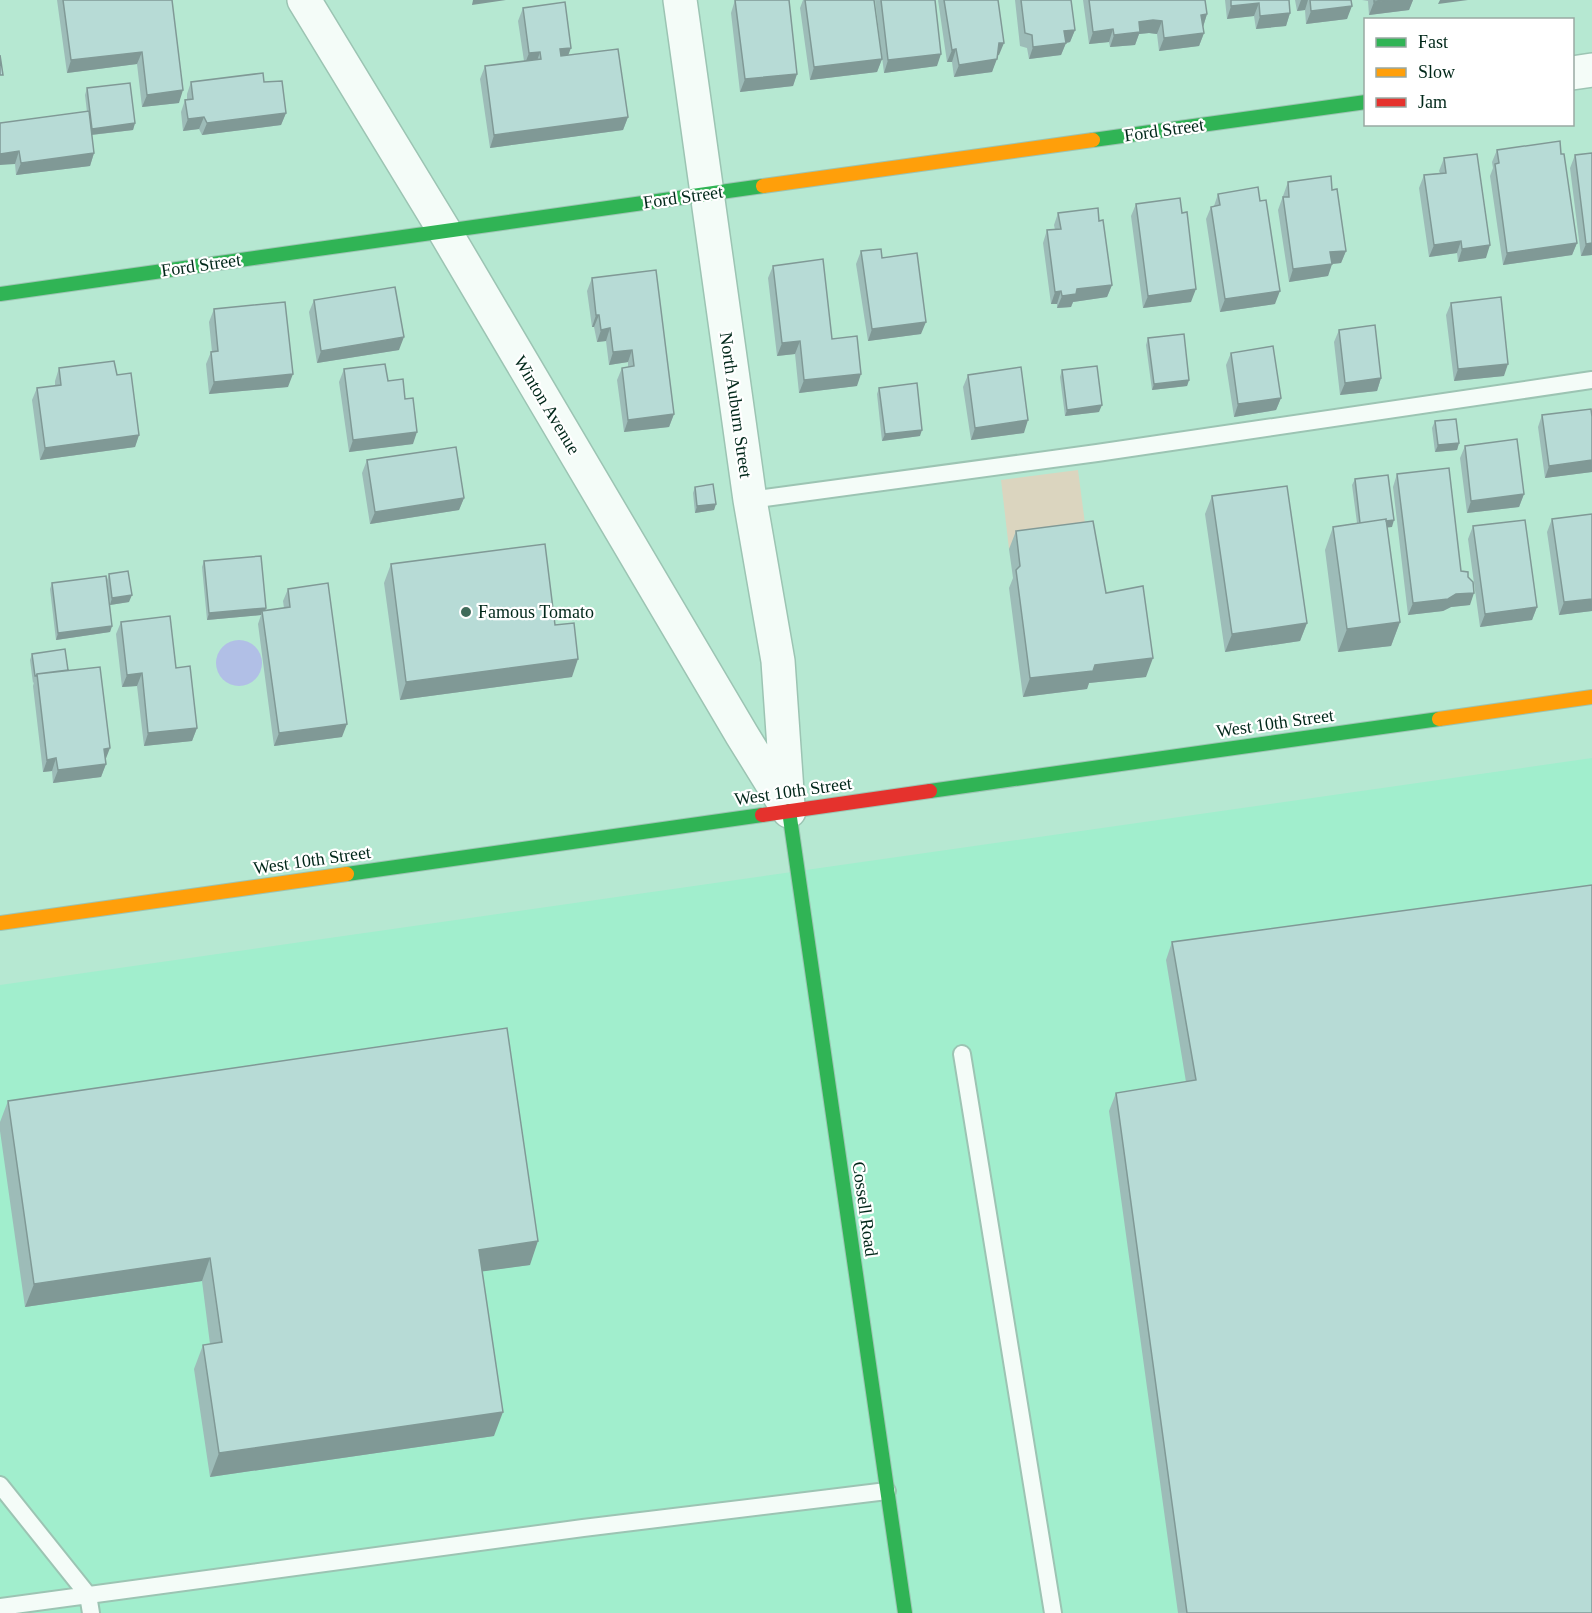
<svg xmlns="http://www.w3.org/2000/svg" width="1592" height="1613" viewBox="0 0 1592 1613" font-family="'Times New Roman',serif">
<rect width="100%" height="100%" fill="#b6e8d2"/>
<!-- built -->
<path fill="#a1eecd" d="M 1592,758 L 1592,1613 L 0,1613 L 0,985 Z"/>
<!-- green -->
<path fill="#dbd5bf" d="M 1078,470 L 1087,539 L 1009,549 L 1001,480 Z"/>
<!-- water -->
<path fill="#b1bfe6" d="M216 663a23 23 0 1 1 46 0a23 23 0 1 1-46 0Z"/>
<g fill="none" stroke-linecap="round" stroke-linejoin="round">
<!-- lane casing -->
<g stroke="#9cc4b3" stroke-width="20">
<path id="lane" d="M 750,500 L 1097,453 L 1592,380
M 962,1054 L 1053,1613
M 0,1485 L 88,1595 L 91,1613
M 0,1607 L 583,1528 L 887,1491"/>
</g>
<!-- street casing -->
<g stroke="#9cc4b3" stroke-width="36">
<path id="street" d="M 304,0 L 444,230 L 742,735 L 789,811
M 680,0 L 750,500 L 778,661 L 788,806
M 1572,73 L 1592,70"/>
</g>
<!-- fast casing -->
<g stroke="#9cc4b3" stroke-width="16">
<path id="fast" d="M 1093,140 L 1366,102
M 0,294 L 763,186
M 930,791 L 1439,719
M 789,811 L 905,1613
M 347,874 L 762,815"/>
</g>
<!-- slow casing -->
<g stroke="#9cc4b3" stroke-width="16">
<path id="slow" d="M 763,186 L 1093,140
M 1439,719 L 1592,697
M 0,923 L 347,874"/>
</g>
<!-- jam casing -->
<g stroke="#9cc4b3" stroke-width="16">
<path id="jam" d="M 762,815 L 930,791"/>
</g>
<!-- lane -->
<use href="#lane" stroke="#f4fcf8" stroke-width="16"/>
<!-- street -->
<use href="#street" stroke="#f4fcf8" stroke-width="33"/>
<!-- fast -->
<use href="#fast" stroke="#30b455" stroke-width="14"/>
<!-- slow -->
<use href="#slow" stroke="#ff9f0a" stroke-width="14"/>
<!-- jam -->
<use href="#jam" stroke="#e5322d" stroke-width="14"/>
</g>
<!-- wall -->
<path fill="#9dbcb8" d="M 57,0 L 172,0 L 179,103 L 142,107 L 137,64 L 67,73 Z
M 735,0 L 797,74 L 793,86 L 740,92 L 731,13 Z
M 803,0 L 874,0 L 882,59 L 877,72 L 810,80 L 800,8 Z
M 875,0 L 935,0 L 937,66 L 884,73 Z
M 938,0 L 998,0 L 999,55 L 997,55 L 992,72 L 954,77 L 952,62 L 947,62 Z
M 1015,0 L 1071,0 L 1075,30 L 1070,42 L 1066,43 L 1061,55 L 1029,59 L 1027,48 L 1020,46 Z
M 1083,0 L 1205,0 L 1207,14 L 1203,27 L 1204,33 L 1199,46 L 1159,51 L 1157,34 L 1149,33 L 1139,34 L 1135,45 L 1110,47 L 1109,42 L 1089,44 Z
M 1225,0 L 1289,0 L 1290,13 L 1286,26 L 1256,29 L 1254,16 L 1227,19 Z
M 1295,0 L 1351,0 L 1347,19 L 1306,24 L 1305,10 L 1297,11 Z
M 1362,0 L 1413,0 L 1409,10 L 1369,15 L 1368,1 Z
M 523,8 L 628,117 L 623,130 L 490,148 L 480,79 L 485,66 L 524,61 L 518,21 Z
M 191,82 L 264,82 L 286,113 L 281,125 L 202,135 L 199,129 L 183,131 L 181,112 L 185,100 L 187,99 L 187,94 Z
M 87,88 L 135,123 L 133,130 L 92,135 L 94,153 L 90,166 L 16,175 L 15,164 L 0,123 L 87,112 L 85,95 Z
M 1497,150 L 1561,154 L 1577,243 L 1572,255 L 1503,265 L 1490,176 L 1493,168 L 1492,162 Z
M 1575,155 L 1592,255 L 1581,256 L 1570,168 Z
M 1444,158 L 1486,258 L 1458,262 L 1457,253 L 1429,257 L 1419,188 L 1424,175 L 1440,173 L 1439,171 Z
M 1288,182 L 1332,190 L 1346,251 L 1341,263 L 1332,264 L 1328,276 L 1289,282 L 1278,210 Z
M 1218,194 L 1275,304 L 1220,312 L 1206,219 L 1211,207 L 1214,206 Z
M 1136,204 L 1191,302 L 1143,308 L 1131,216 Z
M 1058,213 L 1099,221 L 1112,285 L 1107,297 L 1073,302 L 1071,307 L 1057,308 L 1057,304 L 1051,304 L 1043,243 L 1047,230 L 1055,230 L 1054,225 Z
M 861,251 L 882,258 L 921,334 L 868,341 L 856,264 Z
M 773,266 L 832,339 L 857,386 L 799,393 L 795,354 L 777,356 L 768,278 Z
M 592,278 L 674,414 L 669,427 L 624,432 L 617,380 L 622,368 L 628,367 L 628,362 L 609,365 L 606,341 L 597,342 L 594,327 L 592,327 L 587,291 Z
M 314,300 L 399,350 L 317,363 L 309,312 Z
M 1451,303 L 1504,376 L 1454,381 L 1446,315 Z
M 214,309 L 288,387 L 209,394 L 206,364 L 211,352 L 212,352 L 209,322 Z
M 1339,330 L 1381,378 L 1377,391 L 1340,395 L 1334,342 Z
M 1148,338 L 1189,380 L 1187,386 L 1152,390 L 1146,345 Z
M 1231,353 L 1281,398 L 1276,410 L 1234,417 L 1226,365 Z
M 59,368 L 117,375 L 139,435 L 135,447 L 40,460 L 32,400 L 37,388 L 55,386 L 55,381 Z
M 344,369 L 388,381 L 405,399 L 413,444 L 349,452 L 339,382 Z
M 1062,370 L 1099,412 L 1065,416 L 1060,377 Z
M 968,375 L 1024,433 L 971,440 L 963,387 Z
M 879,388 L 920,436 L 882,441 L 877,394 Z
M 1542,415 L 1592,417 L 1592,472 L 1545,478 L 1538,427 Z
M 1435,421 L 1459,443 L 1457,450 L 1435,452 L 1432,428 Z
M 1465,446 L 1524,494 L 1519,507 L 1467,513 L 1460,458 Z
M 367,460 L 464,498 L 459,510 L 370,524 L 362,473 Z
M 1397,474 L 1461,571 L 1470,605 L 1451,607 L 1443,611 L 1408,615 L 1393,487 Z
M 1355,479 L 1392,527 L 1387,527 L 1400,622 L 1391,646 L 1338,652 L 1325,550 L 1333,527 L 1357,523 L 1352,485 Z
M 695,487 L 716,504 L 714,510 L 695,513 L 693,493 Z
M 1212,496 L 1307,623 L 1300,641 L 1225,652 L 1205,514 Z
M 1592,514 L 1592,611 L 1559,615 L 1547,532 L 1552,519 Z
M 1473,526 L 1537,607 L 1532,620 L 1480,627 L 1468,539 Z
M 1016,531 L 1106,593 L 1146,677 L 1089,683 L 1087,689 L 1023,697 L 1009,588 L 1013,578 L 1009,549 Z
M 204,561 L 266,608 L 265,611 L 284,608 L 283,601 L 288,589 L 342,737 L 274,746 L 258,624 L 261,615 L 207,620 L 202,567 Z
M 391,564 L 555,625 L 572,677 L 400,700 L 384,583 Z
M 109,574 L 129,602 L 110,605 L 107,580 Z
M 52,583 L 112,626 L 110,632 L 56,640 L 50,589 Z
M 121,622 L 176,668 L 197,728 L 192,741 L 144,746 L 137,686 L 122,687 L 116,634 Z
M 32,654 L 68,670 L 105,761 L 106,764 L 101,777 L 53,783 L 52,771 L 43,772 L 33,686 L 34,682 L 33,683 L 30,660 Z
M 1172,942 L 1592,1613 L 1178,1613 L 1109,1111 L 1116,1093 L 1186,1082 L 1166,960 Z
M 8,1101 L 530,1265 L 482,1271 L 494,1436 L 210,1477 L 194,1369 L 203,1345 L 210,1344 L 202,1281 L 25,1307 L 0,1131 L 0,1122 Z"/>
<!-- shaded-wall -->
<path fill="#809996" d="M 473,0 L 506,0 L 472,5 Z
M 1301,0 L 1308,0 L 1305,10 L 1297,11 Z
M 1391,0 L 1413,0 L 1409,10 L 1369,15 L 1374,2 Z
M 1440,0 L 1468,0 L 1438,4 Z
M 1259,3 L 1254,16 L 1227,19 L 1231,6 Z
M 1352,6 L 1347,19 L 1306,24 L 1311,11 Z
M 1290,13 L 1286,26 L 1256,29 L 1260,16 Z
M 1207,14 L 1203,27 L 1201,15 Z
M 1153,20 L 1162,21 L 1157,34 L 1149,33 L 1139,34 L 1135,45 L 1110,47 L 1114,35 L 1139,22 Z
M 1113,29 L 1109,42 L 1089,44 L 1093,32 Z
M 1075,30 L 1070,42 L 1066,43 L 1061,55 L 1029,59 L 1033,47 L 1064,31 Z
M 1204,33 L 1199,46 L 1159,51 L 1164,38 Z
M 999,43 L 1004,43 L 999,55 L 994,56 Z
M 571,48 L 566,61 L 556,62 L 560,49 Z
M 956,49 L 952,62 L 947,62 L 952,50 Z
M 142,52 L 137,64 L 67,73 L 71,60 Z
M 540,52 L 536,64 L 524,66 L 529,53 Z
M 941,54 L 937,66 L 884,73 L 888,60 Z
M 882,59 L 877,72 L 810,80 L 814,67 Z
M 997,59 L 992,72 L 954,77 L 959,65 Z
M 797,74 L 793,86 L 740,92 L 745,79 Z
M 183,90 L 179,103 L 142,107 L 147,95 Z
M 286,113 L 281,125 L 202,135 L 207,123 Z
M 204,117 L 199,129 L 183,131 L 188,119 Z
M 628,117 L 623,130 L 490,148 L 494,135 Z
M 135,123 L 133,130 L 90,135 L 92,129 Z
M 19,151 L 15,164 L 0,165 L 0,154 Z
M 94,153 L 90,166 L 16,175 L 21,163 Z
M 1461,241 L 1457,253 L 1429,257 L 1434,245 Z
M 1577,243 L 1572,255 L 1503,265 L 1507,253 Z
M 1592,243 L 1592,255 L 1581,256 L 1586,244 Z
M 1490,245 L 1486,258 L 1458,262 L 1462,249 Z
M 1346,251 L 1341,263 L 1332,264 L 1328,276 L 1289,282 L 1293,269 L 1330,252 Z
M 1112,285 L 1107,297 L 1073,302 L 1071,307 L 1057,308 L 1062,296 L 1077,289 Z
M 1196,289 L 1191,302 L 1143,308 L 1148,296 Z
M 1061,291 L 1057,304 L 1051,304 L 1055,292 Z
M 1280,291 L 1275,304 L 1220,312 L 1225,299 Z
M 596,315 L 599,315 L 594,327 L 592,327 Z
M 926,322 L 921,334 L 868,341 L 872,329 Z
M 610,328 L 606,341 L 597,342 L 601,330 Z
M 404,337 L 399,350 L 317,363 L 321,351 Z
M 800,341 L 795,354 L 777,356 L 782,343 Z
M 632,350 L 628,362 L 609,365 L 613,352 Z
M 1508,364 L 1504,376 L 1454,381 L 1458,369 Z
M 293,374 L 288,387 L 209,394 L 214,382 Z
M 861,374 L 857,386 L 799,393 L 804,380 Z
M 1381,378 L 1377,391 L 1340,395 L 1345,383 Z
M 1189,380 L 1187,386 L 1152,390 L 1154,384 Z
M 1281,398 L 1276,410 L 1234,417 L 1238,404 Z
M 1102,405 L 1099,412 L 1065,416 L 1067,410 Z
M 674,414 L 669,427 L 624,432 L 628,420 Z
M 1028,420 L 1024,433 L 971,440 L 975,428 Z
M 922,430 L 920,436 L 882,441 L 885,434 Z
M 417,432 L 413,444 L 349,452 L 353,440 Z
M 139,435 L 135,447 L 40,460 L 45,448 Z
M 1459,443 L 1457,450 L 1435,452 L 1438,445 Z
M 1592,460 L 1592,472 L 1545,478 L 1549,466 Z
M 1524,494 L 1519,507 L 1467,513 L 1471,501 Z
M 464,498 L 459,510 L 370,524 L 375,512 Z
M 716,504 L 714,510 L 695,513 L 697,506 Z
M 1394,520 L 1392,527 L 1358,531 L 1360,525 Z
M 1474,593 L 1470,605 L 1451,607 L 1443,611 L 1408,615 L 1413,603 L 1456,594 Z
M 132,595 L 129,602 L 110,605 L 112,598 Z
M 1592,599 L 1592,611 L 1559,615 L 1564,602 Z
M 1537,607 L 1532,620 L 1480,627 L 1485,614 Z
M 266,608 L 264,615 L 262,611 L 261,615 L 207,620 L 209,613 Z
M 1400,622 L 1391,646 L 1338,652 L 1347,629 Z
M 1307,623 L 1300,641 L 1225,652 L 1232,634 Z
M 112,626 L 110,632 L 56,640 L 58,633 Z
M 1153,658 L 1146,677 L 1089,683 L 1087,689 L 1023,697 L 1030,678 L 1095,665 Z
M 578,659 L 572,677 L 400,700 L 406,682 Z
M 142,673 L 137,686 L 122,687 L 127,675 Z
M 347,724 L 342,737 L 274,746 L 279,733 Z
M 197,728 L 192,741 L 144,746 L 148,733 Z
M 110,748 L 105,761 L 104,749 Z
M 56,758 L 52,771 L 43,772 L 47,760 Z
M 106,764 L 101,777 L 53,783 L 58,770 Z
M 538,1241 L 530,1265 L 471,1273 L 479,1250 Z
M 210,1258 L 202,1281 L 25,1307 L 34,1284 Z
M 503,1412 L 494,1436 L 210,1477 L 219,1453 Z"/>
<!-- building -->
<path fill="#b7dbd6" stroke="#809996" stroke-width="1.5" d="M 63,0 L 172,0 L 183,90 L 147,95 L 142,52 L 71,60 Z
M 735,0 L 789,0 L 797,74 L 745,79 Z
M 805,0 L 874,0 L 882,59 L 814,67 Z
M 881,0 L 935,0 L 941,54 L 888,60 Z
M 944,0 L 998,0 L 1004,43 L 999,43 L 997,59 L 959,65 L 956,49 L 952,50 Z
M 1021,0 L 1071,0 L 1075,30 L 1064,31 L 1066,43 L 1033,47 L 1032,35 L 1025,33 Z
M 1089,0 L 1205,0 L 1207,14 L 1201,15 L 1204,33 L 1164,38 L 1162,21 L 1153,20 L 1139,22 L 1140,32 L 1114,35 L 1113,29 L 1093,32 Z
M 1231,0 L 1289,0 L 1290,13 L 1260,16 L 1259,3 L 1231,6 Z
M 1310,0 L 1351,0 L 1352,6 L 1311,11 Z
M 1374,0 L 1391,0 L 1374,2 Z
M 565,2 L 571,48 L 560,49 L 561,56 L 618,49 L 628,117 L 494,135 L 485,66 L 541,59 L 540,52 L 529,53 L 523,8 Z
M 0,55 L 3,75 L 0,75 Z
M 263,73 L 264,82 L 282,81 L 286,113 L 207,123 L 204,117 L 188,119 L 185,100 L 193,99 L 191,82 Z
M 130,83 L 135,123 L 92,129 L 87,88 Z
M 89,111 L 94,153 L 21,163 L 19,151 L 0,154 L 0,123 Z
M 1560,141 L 1561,154 L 1564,154 L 1577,243 L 1507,253 L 1495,164 L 1499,163 L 1497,150 Z
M 1592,153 L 1592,243 L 1586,244 L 1575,155 Z
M 1477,154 L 1490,245 L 1462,249 L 1461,241 L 1434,245 L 1424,175 L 1446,173 L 1444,158 Z
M 1331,176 L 1332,190 L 1337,189 L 1346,251 L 1330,252 L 1332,264 L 1293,269 L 1283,197 L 1289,197 L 1288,182 Z
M 1258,187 L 1260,201 L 1266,200 L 1280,291 L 1225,299 L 1211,207 L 1220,205 L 1218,194 Z
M 1180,198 L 1182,213 L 1187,212 L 1196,289 L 1148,296 L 1136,204 Z
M 1098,208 L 1099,221 L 1103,220 L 1112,285 L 1077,289 L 1076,294 L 1062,296 L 1061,291 L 1055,292 L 1047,230 L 1061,229 L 1058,213 Z
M 881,249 L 882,258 L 917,253 L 926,322 L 872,329 L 861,251 Z
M 823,259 L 832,339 L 857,336 L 861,374 L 804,380 L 800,341 L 782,343 L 773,266 Z
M 656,270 L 674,414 L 628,420 L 622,368 L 634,366 L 632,350 L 613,352 L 610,328 L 601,330 L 599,315 L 596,315 L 592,278 Z
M 395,287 L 404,337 L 321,351 L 314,300 Z
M 1501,297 L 1508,364 L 1458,369 L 1451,303 Z
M 285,302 L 293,374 L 214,382 L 211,352 L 218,351 L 214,309 Z
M 1375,325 L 1381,378 L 1345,383 L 1339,330 Z
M 1184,334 L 1189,380 L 1154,384 L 1148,338 Z
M 1273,346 L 1281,398 L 1238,404 L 1231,353 Z
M 114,361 L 117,375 L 131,373 L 139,435 L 45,448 L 37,388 L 61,385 L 59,368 Z
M 385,364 L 388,381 L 403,379 L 405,399 L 413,398 L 417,432 L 353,440 L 344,369 Z
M 1097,366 L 1102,405 L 1067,410 L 1062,370 Z
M 1021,367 L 1028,420 L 975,428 L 968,375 Z
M 917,383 L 922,430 L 885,434 L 879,388 Z
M 1591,409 L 1592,417 L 1592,460 L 1549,466 L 1542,415 Z
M 1456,419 L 1459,443 L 1438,445 L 1435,421 Z
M 1517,439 L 1524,494 L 1471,501 L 1465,446 Z
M 456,447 L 464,498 L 375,512 L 367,460 Z
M 1449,468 L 1461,571 L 1468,572 L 1468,577 L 1473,582 L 1474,593 L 1456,594 L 1448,599 L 1413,603 L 1397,474 Z
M 1388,475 L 1394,520 L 1386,521 L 1386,519 L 1360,523 L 1355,479 Z
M 713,484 L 716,504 L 697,506 L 695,487 Z
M 1287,486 L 1307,623 L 1232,634 L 1212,496 Z
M 1592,514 L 1592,599 L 1564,602 L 1552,519 Z
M 1386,519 L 1400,622 L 1347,629 L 1333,527 Z
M 1525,520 L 1537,607 L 1485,614 L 1473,526 Z
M 1093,521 L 1106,593 L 1143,586 L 1153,658 L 1095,665 L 1093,671 L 1030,678 L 1016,570 L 1020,566 L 1016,531 Z
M 545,544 L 555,625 L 574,623 L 578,659 L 406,682 L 391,564 Z
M 261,556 L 266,608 L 209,613 L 204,561 Z
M 128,571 L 132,595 L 112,598 L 109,574 Z
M 106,576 L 112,626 L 58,633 L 52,583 Z
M 328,583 L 347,724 L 279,733 L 262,611 L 290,607 L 288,589 Z
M 170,616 L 176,668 L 190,666 L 197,728 L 148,733 L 142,673 L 127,675 L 121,622 Z
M 65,649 L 68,670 L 37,674 L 36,676 L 35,676 L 32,654 Z
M 100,667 L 110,748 L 104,749 L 106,764 L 58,770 L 56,758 L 47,760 L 37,674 Z
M 1592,885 L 1592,1613 L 1187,1613 L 1116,1093 L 1196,1080 L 1172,942 Z
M 507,1028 L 538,1241 L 479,1250 L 503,1412 L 219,1453 L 203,1345 L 222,1342 L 210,1258 L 34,1284 L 8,1101 Z"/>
<!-- markers -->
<circle fill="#406b5a" stroke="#fff" stroke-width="2" cx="466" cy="612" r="6"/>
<g text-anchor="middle" stroke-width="4.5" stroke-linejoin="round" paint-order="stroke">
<!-- street labels -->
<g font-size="18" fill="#002719" stroke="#fff">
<text transform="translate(1164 130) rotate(-8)" y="6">Ford Street</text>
<text transform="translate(683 197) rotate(-8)" y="6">Ford Street</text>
<text transform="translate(201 265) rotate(-8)" y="6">Ford Street</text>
<text transform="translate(547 405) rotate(59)" y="6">Winton Avenue</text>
<text transform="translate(736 405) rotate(82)" y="6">North Auburn Street</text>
<text transform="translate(1275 723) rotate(-8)" y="6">West 10th Street</text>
<text transform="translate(793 791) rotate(-8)" y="6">West 10th Street</text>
<text transform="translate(312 860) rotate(-8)" y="6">West 10th Street</text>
<text transform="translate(865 1209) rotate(82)" y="6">Cossell Road</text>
</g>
<!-- poi labels -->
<g font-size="18" fill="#002719" stroke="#fff" text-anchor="start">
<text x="478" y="618">Famous Tomato</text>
</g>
</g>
<!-- legend -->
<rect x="1364" y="18" width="210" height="108" fill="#ffffff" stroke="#99a9a3" stroke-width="1.5"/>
<rect x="1376" y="38" width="30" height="9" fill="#30b455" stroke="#99a9a3" stroke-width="1.5"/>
<text x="1418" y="48" font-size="18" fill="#002719">Fast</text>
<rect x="1376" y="68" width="30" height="9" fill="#ff9f0a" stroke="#99a9a3" stroke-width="1.5"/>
<text x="1418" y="78" font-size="18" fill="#002719">Slow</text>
<rect x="1376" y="98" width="30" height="9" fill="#e5322d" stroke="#99a9a3" stroke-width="1.5"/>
<text x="1418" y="108" font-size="18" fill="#002719">Jam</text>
</svg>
